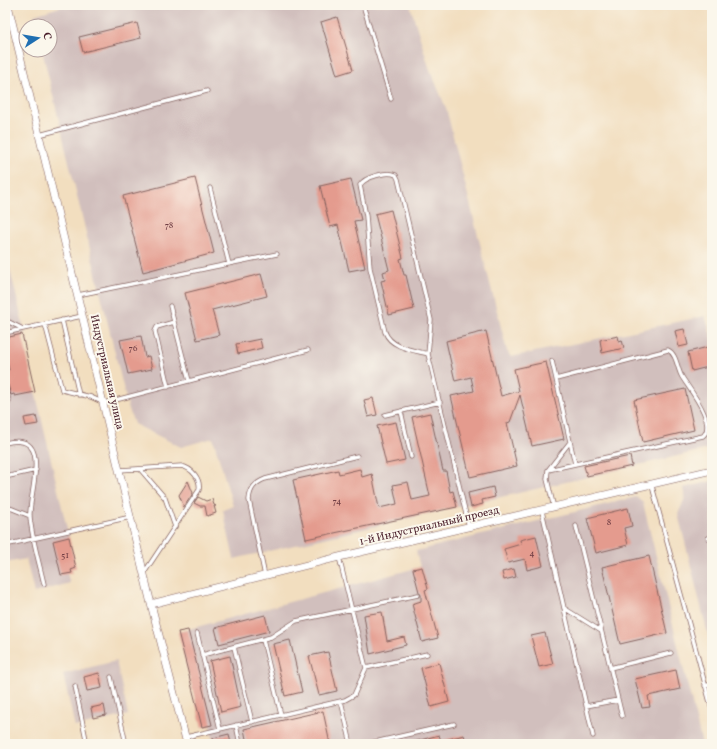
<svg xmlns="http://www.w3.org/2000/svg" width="717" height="749" viewBox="0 0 717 749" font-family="Vollkorn,serif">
<rect width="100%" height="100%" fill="#fbf7ec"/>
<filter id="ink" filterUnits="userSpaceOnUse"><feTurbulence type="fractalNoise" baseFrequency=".025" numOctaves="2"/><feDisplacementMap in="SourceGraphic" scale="8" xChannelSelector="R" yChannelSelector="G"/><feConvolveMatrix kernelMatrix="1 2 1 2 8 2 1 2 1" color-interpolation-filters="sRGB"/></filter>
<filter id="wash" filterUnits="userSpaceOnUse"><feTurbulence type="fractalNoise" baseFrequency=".012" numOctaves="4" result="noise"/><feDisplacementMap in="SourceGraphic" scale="16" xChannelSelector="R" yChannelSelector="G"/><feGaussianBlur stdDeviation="0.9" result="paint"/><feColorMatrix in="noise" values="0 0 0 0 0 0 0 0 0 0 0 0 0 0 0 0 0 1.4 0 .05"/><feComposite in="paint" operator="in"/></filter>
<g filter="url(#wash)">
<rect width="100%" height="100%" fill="#f2debf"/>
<!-- industrial -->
<path fill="#d1bfbd" d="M 66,5 L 410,5 L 429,67 L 446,108 L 507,351 L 511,357 L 705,316 L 712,339 L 712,448 L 234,559 L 223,510 L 233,506 L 213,438 L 181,447 L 134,424 L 127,403 L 42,50 L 50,50 L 50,26 L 37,26 L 34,15 Z
M 5,248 L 25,333 L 22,334 L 76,568 L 72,569 L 72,573 L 67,574 L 70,583 L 34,593 L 26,559 L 5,563 Z
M 712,481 L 712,651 L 678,514 L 685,498 L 683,488 Z
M 636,497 L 643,503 L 702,744 L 214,744 L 210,726 L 202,727 L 178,632 L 420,567 L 416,551 Z
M 116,661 L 128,715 L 75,727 L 63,674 Z"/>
<g id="blocks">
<!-- building -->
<path fill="#e49b8e" d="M 337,17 L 353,70 L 337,75 L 321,22 Z
M 137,23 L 141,38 L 83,52 L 79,37 Z
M 195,178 L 214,253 L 143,272 L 123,196 Z
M 351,179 L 361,220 L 354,221 L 365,268 L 349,271 L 338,225 L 330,227 L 320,186 Z
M 391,210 L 403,258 L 400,259 L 404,275 L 406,275 L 414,309 L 389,315 L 381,281 L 385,280 L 383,272 L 389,270 L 375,214 Z
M 261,274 L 267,296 L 212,310 L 219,335 L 197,340 L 185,293 Z
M 684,329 L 688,345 L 679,347 L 675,331 Z
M 486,331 L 501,396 L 519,391 L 514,369 L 546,362 L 564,439 L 532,446 L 520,395 L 510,422 L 507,423 L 517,466 L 470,477 L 451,396 L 474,391 L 471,377 L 455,381 L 446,341 Z
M 22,334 L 35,392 L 15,396 L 14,394 L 11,395 L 8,385 L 5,383 L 5,370 L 9,370 L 5,352 L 5,338 Z
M 141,336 L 145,357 L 149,356 L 152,369 L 128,374 L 120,340 Z
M 618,336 L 619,341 L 622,340 L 624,348 L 602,353 L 600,340 Z
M 260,339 L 262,348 L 238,354 L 236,344 Z
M 712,346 L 712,366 L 692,371 L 688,352 Z
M 685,389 L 694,430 L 643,442 L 634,400 Z
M 373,398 L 377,415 L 368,417 L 364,400 Z
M 430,413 L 443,471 L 446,471 L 450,492 L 453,491 L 457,507 L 306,539 L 293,480 L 338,470 L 339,474 L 360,469 L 362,477 L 372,474 L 379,508 L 397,504 L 393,485 L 408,482 L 412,500 L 430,496 L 412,417 Z
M 36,416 L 38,424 L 26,426 L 24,418 Z
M 396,422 L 405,460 L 386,464 L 377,426 Z
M 630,456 L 632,466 L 587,476 L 584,466 Z
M 188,481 L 193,493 L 184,507 L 179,495 Z
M 493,487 L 495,497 L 482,500 L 483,504 L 471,507 L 468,493 Z
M 198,497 L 206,501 L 212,499 L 214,505 L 216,506 L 214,506 L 216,513 L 207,516 L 205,506 L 200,506 L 194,503 Z
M 628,508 L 632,526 L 624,528 L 628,545 L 596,553 L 587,518 Z
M 536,536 L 543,566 L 527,570 L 525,559 L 508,563 L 504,549 L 521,544 L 520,540 Z
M 69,537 L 76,568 L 71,570 L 72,573 L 61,575 L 53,541 Z
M 649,556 L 667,633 L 620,644 L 602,567 Z
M 422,567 L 428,589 L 425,590 L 438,638 L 422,642 L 412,604 L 421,601 L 421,595 L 419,592 L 413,569 Z
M 514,569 L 516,577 L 504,580 L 502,572 Z
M 382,612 L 387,641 L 404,637 L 406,645 L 370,654 L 364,615 Z
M 265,615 L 269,631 L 219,644 L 215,628 Z
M 188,630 L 212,725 L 202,727 L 178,632 Z
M 545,633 L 553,664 L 539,667 L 531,636 Z
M 290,640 L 302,692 L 285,696 L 273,644 Z
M 328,652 L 337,691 L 319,695 L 309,656 Z
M 230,656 L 241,707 L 221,712 L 210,661 Z
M 439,663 L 449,702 L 431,707 L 421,668 Z
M 676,670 L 680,689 L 648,696 L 650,707 L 642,708 L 635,679 Z
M 99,673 L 102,688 L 87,691 L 84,677 Z
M 104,705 L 106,715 L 93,718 L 91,708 Z
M 323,711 L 330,744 L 247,744 L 244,729 Z
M 229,734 L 231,744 L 214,744 L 213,738 Z
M 439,735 L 441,741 L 464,735 L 467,744 L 413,744 L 413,742 Z"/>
</g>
</g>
<g filter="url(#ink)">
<use href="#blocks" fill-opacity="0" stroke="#85625f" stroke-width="1"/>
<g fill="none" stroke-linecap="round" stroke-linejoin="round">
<!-- lane casing -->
<g stroke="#85625f" stroke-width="5">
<path id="lane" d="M 363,5 L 391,99
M 39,135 L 207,91
M 210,188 L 229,264
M 78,295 L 277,254
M 170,306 L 189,381
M 5,320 L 21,328
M 62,320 L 79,395
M 45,324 L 62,390 L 91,397 L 104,403 L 308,350
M 5,333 L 82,316
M 428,354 C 413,350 391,348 385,332 L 370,268 L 366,216 L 360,185 C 365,177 387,171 396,175 L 398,179 L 431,320 L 428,354 L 469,527
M 552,361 L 575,464
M 5,386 L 9,401 L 5,409
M 168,387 L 155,331 L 157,327 L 174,322
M 401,411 L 411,457
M 385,415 L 440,402
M 5,443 C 55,430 28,494 30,517 C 32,539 39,562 44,584
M 140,469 L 165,498 L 175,527
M 120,470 L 181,466 C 192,468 201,479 199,490 L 144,573
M 548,470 L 570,442
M 5,477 L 36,470
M 652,486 L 712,710
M 5,506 L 30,516
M 554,508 L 547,479 L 548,470 L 703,436 C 717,423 690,390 682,377 C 677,369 677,354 668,350 L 556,379
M 542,511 L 593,736
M 576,526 L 622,716
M 708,538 L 712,538
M 5,545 L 131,517
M 339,557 L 366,668 L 427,654
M 265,576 L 249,500 C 250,488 255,483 265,479 L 357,456
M 564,608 L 601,631
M 197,633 L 220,729
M 263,640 L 281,715
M 234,647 L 252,722
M 202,655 L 271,637 L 296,621 L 418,595
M 610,668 L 671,653
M 111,677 L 126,744
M 75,686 L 87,744
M 705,686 L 712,684
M 341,701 L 351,744
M 586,706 L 618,700
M 236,725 L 240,744
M 186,737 L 345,700 L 354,695 L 366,668
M 366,744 L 454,724"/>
</g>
<!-- street casing -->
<g stroke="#85625f" stroke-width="8">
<path id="street" d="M 8,5 L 151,604 L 187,744
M 151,604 L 339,557 L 712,470"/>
</g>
<!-- lane -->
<use href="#lane" stroke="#fff" stroke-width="3.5"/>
<!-- street -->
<use href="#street" stroke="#fff" stroke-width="7"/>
</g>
</g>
<g text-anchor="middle" stroke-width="4" stroke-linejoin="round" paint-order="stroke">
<!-- number labels -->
<g font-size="9" fill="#703e44">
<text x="169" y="228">78</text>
<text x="133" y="351">76</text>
<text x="337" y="504">74</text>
<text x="609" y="525">8</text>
<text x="532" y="556">4</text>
<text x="65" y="558">51</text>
</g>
<!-- street labels -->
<g font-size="11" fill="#4a1f2b" stroke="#fbf7ec">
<text transform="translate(108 372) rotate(77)" y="4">Индустриальная улица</text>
<text transform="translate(429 525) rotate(-13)" y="4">1-й Индустриальный проезд</text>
</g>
</g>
<!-- margin -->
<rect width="717" height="749" fill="none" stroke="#fbf7ec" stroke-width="20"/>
<!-- north arrow -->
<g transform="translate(38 38) rotate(78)"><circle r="19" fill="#fbf7ec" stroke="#b4a19f"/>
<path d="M0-3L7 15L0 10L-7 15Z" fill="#1f6fb2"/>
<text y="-6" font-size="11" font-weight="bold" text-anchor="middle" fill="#4a1f2b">С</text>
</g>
</svg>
